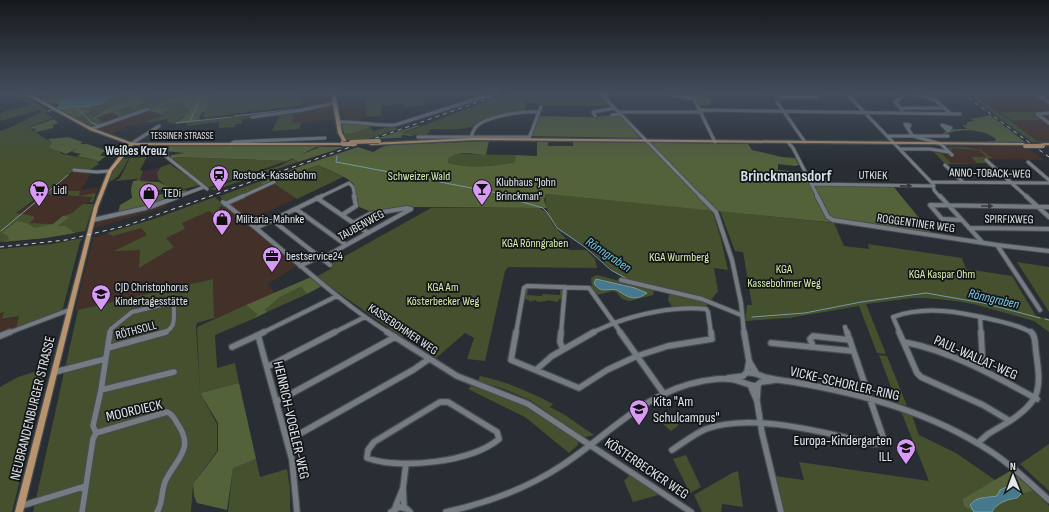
<svg xmlns="http://www.w3.org/2000/svg" width="1049" height="512" viewBox="0 0 1049 512" font-family="'Sofia Sans Condensed',sans-serif">
<rect width="100%" height="100%" fill="#282e33"/>
<!-- commercial -->
<path fill="#433029" d="M 300,93 L 329,93 L 330,100 L 332,101 L 334,119 L 292,123 L 294,113 L 301,105 Z
M 971,93 L 1049,93 L 1049,142 L 1039,142 Z
M 365,103 L 367,119 L 345,120 L 342,107 L 340,105 Z
M 147,110 L 162,115 L 136,127 L 131,125 L 111,134 L 94,128 L 106,123 L 96,118 L 112,112 L 121,118 Z
M 948,147 L 1026,147 L 1044,160 L 984,159 L 987,163 L 945,164 L 933,151 L 953,155 Z
M 73,171 L 92,172 L 81,190 L 100,187 L 89,202 L 83,205 L 72,213 L 63,216 L 53,224 L 28,223 L 34,216 L 16,214 Z
M 273,183 L 297,198 L 249,221 L 226,204 Z
M 215,197 L 297,266 L 268,284 L 275,293 L 214,319 L 213,279 L 75,311 L 93,238 L 154,219 Z
M 164,203 L 167,207 L 95,228 L 97,220 Z
M 4,312 L 2,320 L 20,316 L 16,329 L 0,335 L 0,313 Z"/>
<!-- industrial -->
<path fill="#412f37" d="M 162,167 L 157,173 L 158,179 L 139,182 L 144,171 Z"/>
<!-- green -->
<path fill="#45502e" d="M 12,93 L 20,93 L 49,111 L 45,113 L 53,118 L 28,127 L 52,143 L 48,147 L 56,149 L 62,154 L 96,160 L 99,164 L 88,171 L 73,171 L 47,191 L 80,191 L 79,196 L 96,193 L 93,202 L 89,202 L 93,197 L 42,194 L 16,213 L 34,216 L 33,217 L 35,218 L 29,223 L 53,224 L 63,216 L 72,213 L 83,204 L 94,204 L 85,231 L 45,238 L 0,242 L 0,131 C 16,126 29,117 43,112 L 39,110 L 0,121 L 0,114 L 2,112 L 31,105 Z
M 118,93 L 143,93 C 126,101 107,106 92,117 L 96,121 L 100,120 L 106,123 L 92,128 L 75,119 L 92,111 L 90,110 L 90,106 L 100,104 Z
M 154,93 L 196,93 L 182,98 L 178,96 L 151,108 L 149,107 L 124,116 L 115,111 C 119,110 136,107 137,105 C 138,105 139,100 140,99 Z
M 222,93 L 300,93 L 301,105 L 203,118 L 210,95 Z
M 369,93 L 420,93 L 420,98 L 425,101 L 425,105 L 404,107 L 403,103 L 381,106 L 381,116 L 367,117 L 365,103 L 367,94 Z
M 508,93 L 597,93 L 610,106 L 542,105 L 526,101 L 525,110 C 505,112 490,123 471,127 C 458,130 444,130 431,129 L 426,136 L 415,136 L 421,135 L 401,134 Z
M 965,93 L 971,93 L 1039,142 L 1032,142 Z
M 177,101 L 183,102 L 186,108 L 190,111 L 188,115 L 183,116 L 175,124 L 169,123 L 167,121 L 168,119 C 161,120 151,123 145,122 L 163,115 L 165,114 L 163,113 L 171,109 L 170,107 L 162,109 L 160,106 L 168,103 Z
M 1000,112 L 1034,112 L 1034,115 L 1041,120 L 1011,120 Z
M 252,114 L 251,118 L 242,119 L 242,124 L 236,124 L 234,127 L 219,128 L 219,122 L 187,126 L 187,122 L 190,122 Z
M 294,114 L 292,123 L 302,122 L 299,129 L 272,131 L 280,115 Z
M 393,126 L 398,129 L 368,139 L 348,140 L 346,139 L 344,134 L 354,133 L 370,127 L 373,131 Z
M 948,147 L 964,147 L 981,150 L 992,158 L 983,159 L 987,163 L 945,164 L 933,151 L 942,154 L 951,163 L 977,163 L 971,157 L 987,157 L 979,150 L 952,148 L 951,150 L 954,155 Z
M 458,154 L 516,155 L 517,160 L 515,162 C 494,166 469,169 448,163 L 448,159 L 452,155 Z
M 147,157 L 140,170 L 143,171 L 140,180 L 137,180 L 138,177 L 137,179 L 115,181 L 120,178 L 130,158 Z
M 177,157 L 287,161 L 207,188 L 173,159 Z
M 129,158 C 123,168 119,180 108,182 L 115,168 L 123,159 Z
M 294,158 L 298,162 L 215,190 L 209,189 L 281,165 Z
M 170,164 L 200,185 L 173,192 L 158,179 L 157,173 L 161,167 Z
M 318,165 L 343,177 L 297,199 L 273,183 Z
M 301,166 L 260,183 L 263,185 L 254,189 L 256,190 L 233,200 L 222,200 L 220,196 Z
M 546,194 L 712,210 L 721,239 L 728,270 L 714,268 L 718,291 L 711,300 L 623,278 C 609,269 599,256 585,246 C 576,240 562,234 555,225 C 549,216 544,204 546,194 Z
M 215,197 L 223,205 L 218,208 L 223,212 L 215,216 L 209,211 L 182,223 L 185,229 L 166,238 L 174,247 L 139,268 L 140,250 L 114,251 L 147,235 L 141,228 L 113,236 L 107,233 L 154,219 Z
M 431,208 L 539,208 L 547,212 L 554,226 L 568,241 L 569,250 L 586,250 L 595,259 L 597,268 L 508,267 L 505,271 L 485,361 L 467,359 L 474,338 L 465,333 L 436,358 L 425,351 L 434,343 L 415,330 L 402,337 L 316,277 L 332,268 L 329,265 Z
M 720,211 L 834,223 L 844,246 L 869,249 L 868,244 L 962,258 L 966,269 L 1012,276 L 1036,316 L 1049,319 L 1049,332 L 1034,321 L 973,304 L 956,301 L 926,298 L 913,298 L 866,304 L 886,354 L 877,353 L 859,306 L 789,318 L 745,321 L 747,305 L 752,305 L 743,252 L 735,251 Z
M 83,238 L 80,242 L 62,312 L 16,329 L 19,316 L 2,319 L 4,312 L 0,313 L 0,249 L 52,244 Z
M 1017,262 L 1049,267 L 1049,312 Z
M 597,275 L 654,290 L 653,295 L 630,301 L 622,299 L 616,292 L 613,291 L 597,295 L 592,288 L 591,278 Z
M 213,279 L 214,318 L 197,323 L 196,327 L 200,393 L 217,424 L 217,451 L 193,484 L 191,512 L 33,512 L 78,310 Z
M 301,287 L 307,294 L 267,312 L 265,310 L 280,297 Z
M 529,287 L 527,295 L 542,296 L 542,294 L 560,295 L 560,288 L 563,290 L 562,299 L 559,299 L 558,302 L 547,300 L 547,301 L 537,302 L 536,300 L 529,302 L 529,300 L 523,299 L 526,288 Z
M 669,294 L 704,301 L 708,302 L 706,307 L 673,308 L 668,300 Z
M 246,305 L 257,314 L 253,319 L 215,335 L 217,368 L 235,363 L 239,383 L 200,393 L 197,327 Z
M 879,355 L 887,356 L 907,406 L 897,403 Z
M 47,368 L 12,512 L 0,512 L 0,387 L 18,377 Z
M 480,376 C 506,381 529,392 553,404 L 550,407 L 565,415 L 594,435 L 591,436 L 584,437 L 530,400 L 504,389 L 478,381 Z
M 471,386 L 511,399 L 530,409 L 578,441 L 578,445 L 569,453 L 525,417 L 468,389 Z
M 900,409 L 911,413 L 919,435 L 956,453 L 995,480 L 1012,470 L 1049,506 L 1049,512 L 784,512 L 775,476 L 804,480 L 799,462 L 929,481 Z
M 665,413 L 679,425 L 671,431 L 657,419 Z
M 1049,444 L 1049,491 L 1020,464 Z
M 686,455 L 701,487 L 690,493 L 673,459 Z
M 256,459 L 260,477 L 287,469 L 290,489 L 290,512 L 228,512 L 233,467 Z
M 738,471 L 743,507 L 722,504 L 721,512 L 702,512 L 694,495 L 732,473 Z
M 632,473 L 662,494 L 633,502 L 624,481 Z"/>
<!-- forest -->
<path fill="#54623a" d="M 54,93 L 82,93 L 59,105 C 51,101 50,105 40,100 Z
M 143,93 L 154,93 L 140,99 L 143,103 L 135,107 L 138,109 L 136,110 L 130,107 L 116,111 L 124,116 L 121,118 L 112,112 L 97,118 L 100,120 L 96,121 L 92,118 C 107,106 126,101 143,93 Z
M 196,93 L 222,93 L 210,95 L 205,112 L 202,112 L 199,118 L 201,121 L 175,124 L 190,112 L 182,102 L 168,103 L 161,106 L 163,107 L 162,109 L 170,107 L 172,109 L 163,112 L 165,114 L 163,115 L 147,110 L 178,96 L 181,96 L 182,98 Z
M 690,93 L 698,93 L 714,100 L 710,102 L 711,104 L 699,106 L 695,100 L 683,96 L 692,94 Z
M 86,106 L 90,106 L 90,110 L 92,111 L 75,119 L 58,108 Z
M 620,114 L 640,138 L 530,136 L 537,116 L 594,117 Z
M 990,115 L 1025,142 L 989,142 L 987,141 L 995,141 L 996,139 C 986,131 970,129 957,131 C 951,132 944,135 938,136 L 950,129 L 967,129 L 962,125 L 967,125 L 967,122 L 974,121 L 971,119 Z
M 54,119 L 58,123 L 53,125 L 53,128 L 36,132 L 34,131 L 37,129 L 28,128 Z
M 347,122 L 369,124 L 370,126 L 370,127 L 354,133 L 344,134 L 342,125 Z
M 418,125 L 420,126 L 402,133 L 413,135 L 412,136 L 402,135 L 401,138 L 415,137 L 376,139 Z
M 68,137 L 83,142 L 80,144 L 87,144 L 105,150 L 107,152 L 103,152 L 100,156 L 106,156 L 98,162 L 96,160 L 77,156 L 81,154 L 72,152 L 78,148 L 66,154 L 48,147 L 52,143 L 48,139 Z
M 489,141 L 486,155 C 474,154 457,150 448,159 L 448,163 C 469,169 494,166 515,162 L 516,155 L 537,156 L 537,142 L 548,142 L 548,146 L 573,146 L 573,142 L 580,142 L 748,144 L 752,150 L 782,157 L 795,158 L 799,165 L 795,166 L 778,164 L 778,170 L 824,174 L 831,185 L 893,186 L 933,235 L 897,229 L 546,194 L 544,200 L 547,208 L 415,207 L 369,211 L 357,206 L 354,184 L 346,178 L 318,165 L 264,186 L 260,183 L 301,166 L 358,147 L 373,152 L 382,147 L 391,145 Z
M 170,146 L 325,146 L 316,147 L 300,155 L 320,147 L 344,147 L 298,162 L 293,158 L 287,161 L 177,157 L 172,159 L 170,157 L 171,155 L 185,153 L 164,151 Z
M 140,180 L 140,181 L 159,182 L 170,188 L 159,190 L 157,190 L 157,187 L 153,188 L 151,196 L 186,190 L 187,192 L 152,204 L 118,213 L 120,205 L 132,198 L 131,189 L 133,181 Z
M 63,216 L 69,217 L 58,226 L 65,226 L 75,233 L 45,238 L 2,242 L 9,240 L 7,235 L 2,233 L 17,221 L 26,223 L 35,228 L 53,224 Z
M 311,277 L 322,286 L 307,294 L 301,287 L 280,297 L 265,310 L 267,312 L 253,319 L 257,314 L 246,305 Z
M 239,383 L 256,459 L 233,468 L 227,510 L 197,503 L 194,496 L 193,484 L 218,451 L 218,423 L 200,393 Z
M 1012,470 L 1034,490 L 1021,494 L 1017,487 L 1011,485 L 1000,490 L 997,496 L 982,497 L 970,505 L 974,512 L 964,506 L 963,499 Z"/>
<!-- water -->
<path fill="#46798c" stroke="#759aa8" d="M 82,93 L 118,93 L 100,104 L 90,106 L 70,107 L 48,111 L 60,106 L 59,105 L 62,102 Z
M 596,279 L 635,288 L 647,293 C 635,302 627,297 617,290 C 607,288 600,294 594,283 Z
M 1011,485 L 1017,487 L 1021,494 L 1017,498 C 1008,499 996,503 992,512 L 974,512 L 970,505 C 977,496 986,498 997,496 L 1000,490 Z"/>
<g fill="none" stroke-linecap="round" stroke-linejoin="round">
<!-- stream -->
<path stroke="#759aa8" stroke-width="1" d="M 76,107 L 92,123 L 98,125
M 234,116 L 296,109
M 190,121 L 198,104 L 208,93
M 176,123 L 231,117
M 337,156 L 336,162 L 437,181
M 440,182 L 503,194 L 512,199 L 543,208 L 547,212 L 557,228 L 585,247 L 611,270 L 629,280
M 1,231 L 68,175
M 752,317 L 805,313 L 861,302 L 926,293 L 983,303 L 1040,318
M 1045,319 L 1049,320"/>
<!-- minor-far2 casing -->
<g stroke="#484c51" stroke-width="4.5">
<path id="minor-far2" d="M 600,93 L 701,197
M 663,93 L 694,99 L 715,142
M 778,93 L 776,95 L 779,97 L 817,97 L 814,93
M 846,93 L 933,184 L 934,190 L 940,197
M 912,93 L 935,100 L 951,114
M 1035,93 L 1049,102
M 604,96 L 611,93
M 777,102 L 805,142
M 900,108 L 944,108
M 701,110 L 960,114
M 902,110 L 895,102 L 907,93
M 619,112 L 702,112
M 1049,113 L 1037,114 L 1049,123
M 612,115 L 621,114
M 595,116 L 593,112 L 615,108
M 252,117 L 302,110 L 335,103
M 338,122 C 358,121 375,126 395,125 L 495,93
M 905,124 L 910,125 L 908,129 Z
M 942,125 L 951,128 L 948,131 Z
M 91,129 L 148,109
M 908,129 L 913,136 L 941,144 L 952,155
M 887,136 L 948,136
M 418,137 L 529,137
M 471,137 C 472,134 473,131 475,128 C 485,116 522,111 538,112
M 529,138 L 541,107
M 788,142 L 793,148 L 818,197
M 131,144 L 159,126
M 231,144 L 234,142 L 325,138
M 900,149 L 930,149 L 949,152
M 167,154 L 165,155 L 168,158 L 207,189
M 986,160 L 1027,197
M 1028,162 L 1049,180
M 945,165 L 963,182
M 74,170 L 97,172 L 110,171
M 931,182 L 1049,183
M 811,184 L 934,186
M 177,197 L 204,187
M 241,197 L 274,182
M 320,197 L 349,183 L 353,187 L 355,197"/>
</g>
<!-- minor-far1 casing -->
<g stroke="#484c51" stroke-width="6">
<path id="minor-far1" d="M 700,196 L 716,212 L 732,260 L 741,303 L 744,333
M 817,196 L 828,217 L 833,220 L 997,245 L 1049,251
M 940,196 L 983,243
M 1026,196 L 1049,217
M 317,198 L 368,233
M 223,202 C 279,244 330,296 389,333
M 225,204 L 243,196
M 296,209 L 346,245
M 342,215 L 356,206 L 354,196
M 93,220 L 150,207 L 180,196
M 272,220 L 330,265
M 961,220 L 942,219 L 930,205 L 1049,207
M 353,223 L 370,214 L 407,208 L 411,209
M 256,228 L 322,196
M 969,228 L 1049,229
M 997,245 L 1040,310
M 321,259 L 411,209
M 300,266 L 319,257
M 621,280 L 702,299 L 741,315
M 980,317 L 981,333
M 614,323 L 621,333
M 614,323 C 643,313 675,306 706,309 L 708,312 L 711,333
M 845,327 L 847,333
M 8,333 L 69,310
M 110,333 L 111,329 L 132,312 L 174,302 C 173,316 178,329 162,333
M 262,333 L 337,296
M 333,333 L 365,317
M 516,333 L 524,288 L 527,286 L 589,288 L 614,323
M 561,333 L 565,287
M 591,333 L 614,323
M 900,333 L 893,317 C 926,305 961,312 994,320 C 1007,323 1021,326 1032,333"/>
</g>
<!-- minor casing -->
<g stroke="#484c51" stroke-width="8">
<path id="minor" d="M 264,332 L 258,335 L 292,460 L 297,512
M 387,332 L 457,376 L 528,404 L 691,512
M 516,332 L 511,360 L 579,388 L 607,370 L 637,356
M 561,332 L 560,342 L 563,349
M 620,332 L 637,356
M 744,332 L 749,361 L 756,373
M 899,332 L 917,373 L 921,377 L 983,405 L 1010,421
M 981,332 L 983,370
M 0,336 L 10,332
M 904,342 C 951,351 995,376 1037,399
M 771,343 L 853,351
M 813,346 L 810,339 L 813,336 L 850,340
M 232,347 L 258,335
M 108,348 L 166,332
M 637,356 L 664,394
M 637,356 L 668,346 L 712,339 L 711,332
M 267,367 L 335,332
M 536,370 L 552,356 L 594,332
M 55,372 L 105,359
M 747,372 L 749,361
M 728,378 L 743,376 L 746,373 C 754,371 761,377 769,378 C 777,380 785,381 793,382 C 863,394 930,412 990,451 C 1012,465 1030,483 1049,500
M 750,385 L 757,401 L 762,433 L 781,512
M 101,390 L 174,372
M 757,400 L 758,385
M 276,402 L 395,337
M 440,402 L 448,402 L 497,432 L 499,439 C 471,462 401,470 367,458 L 368,450 L 374,442 Z
M 1010,421 C 1042,400 1041,388 1036,352 C 1035,346 1036,336 1031,332
M 96,433 L 93,426 L 101,390 L 110,332
M 287,441 L 413,370 L 429,359
M 979,442 L 988,434 L 1010,421
M 672,450 C 683,443 694,434 706,429 C 753,412 826,433 874,444 L 882,443 L 883,437 L 847,332
M 403,488 L 404,507
M 21,506 L 86,486
M 395,508 L 403,488 L 406,464
M 82,512 L 93,439 L 96,433 L 167,412 C 172,414 175,419 177,423 C 196,450 175,459 165,482 C 161,492 163,503 157,512
M 391,512 L 400,507 L 407,509 L 410,512
M 446,512 C 487,503 526,489 561,466 C 608,436 645,391 703,381 C 711,380 719,378 727,379 C 738,379 746,385 756,386 L 761,382 L 776,380"/>
</g>
<!-- major casing -->
<g stroke="#484c51" stroke-width="2.5">
<path id="major" d="M 23,93 L 28,93 L 92,128 L 132,143 L 341,143 L 342,140 L 338,133 L 331,93 L 335,93 L 342,133 L 346,140 L 345,143 L 345,144 L 343,145 L 133,145 L 112,171 L 98,207 L 23,512 L 15,512 L 94,207 L 108,171 L 129,144 L 90,130 Z
M 474,138 L 1023,143 L 1025,144 L 1023,145 L 474,140 L 371,145 L 369,144 L 371,143 Z
M 1040,143 L 1049,143 L 1049,145 L 1040,145 Z"/>
</g>
<!-- minor-far2 -->
<use href="#minor-far2" stroke="#747b81" stroke-width="3"/>
<!-- minor-far1 -->
<use href="#minor-far1" stroke="#747b81" stroke-width="4"/>
<!-- minor -->
<use href="#minor" stroke="#747b81" stroke-width="5.5"/>
<!-- major -->
<use href="#major" fill="#b7946d" fill-rule="evenodd"/>
<!-- rail -->
<path stroke="#ced2d6" stroke-width="1" stroke-dasharray="4 4" stroke-linecap="butt" d="M 962,93 L 1049,157
M 0,247 L 66,240 L 125,226 L 504,93"/>
<!-- major-bridge casing -->
<g stroke="#484c51" stroke-width="5.5" stroke-linecap="butt">
<path id="major-bridge" d="M 351,142 L 379,141
M 343,144 L 355,144
M 1025,146 L 1043,146"/>
</g>
<!-- major-bridge -->
<use href="#major-bridge" stroke="#b7946d" stroke-width="4"/>
</g>
<!-- one-way arrows -->
<defs><path id="oneway-solid" d="M-6-.8H1V-3.2L6.5 0L1 3.2V.8H-6Z"/></defs>
<g fill="#35393d">
<use href="#oneway-solid" transform="translate(906 186) rotate(1)"/>
<use href="#oneway-solid" transform="translate(987 206)"/>
</g>
<!-- sky -->
<linearGradient id="sky" x2="0" y2="1"><stop stop-color="#16191c"/><stop offset="0.56" stop-color="#424c5b"/><stop offset="1" stop-color="#424c5b" stop-opacity="0"/></linearGradient>
<rect width="1049" height="165" fill="url(#sky)"/>
<!-- icons -->
<defs>
<g id="station-pin" transform="scale(1)"><path d="M0 17L-7.5 6A9.5 9.5 0 1 1 7.5 6Z" fill="#d99af7" stroke="#131618"/><path d="M-3-6H3Q5-6 5-4V2Q5 4 3 4L4.5 6H3L1.5 4h-3L-3 6H-4.5L-3 4Q-5 4-5 2V-4Q-5-6-3-6ZM-3.5-4v3h7v-3ZM-3.5 1v1.5H-2V1ZM2 1v1.5H3.5V1Z" fill="#111"/></g>
<g id="bar-pin" transform="scale(1)"><path d="M0 17L-7.5 6A9.5 9.5 0 1 1 7.5 6Z" fill="#d99af7" stroke="#131618"/><path d="M-6-5H6L.8 .8V4.5H3.5V6h-7V4.5H-.8V.8Z" fill="#111"/></g>
<g id="supermarket-pin" transform="scale(1)"><path d="M0 17L-7.5 6A9.5 9.5 0 1 1 7.5 6Z" fill="#d99af7" stroke="#131618"/><path d="M-6-5.5h2.5l.6 2H6L4.5 2H-2.5L-4.4-4H-6ZM-1.5 3.2a1.3 1.3 0 1 0 .1 0ZM3 3.2a1.3 1.3 0 1 0 .1 0Z" fill="#111"/></g>
<g id="shop-pin" transform="scale(1)"><path d="M0 17L-7.5 6A9.5 9.5 0 1 1 7.5 6Z" fill="#d99af7" stroke="#131618"/><path d="M-5-2.5h2.3a2.7 3.5 0 0 1 5.4 0H5L5.5 6h-11ZM-1.5-2.5h3a1.5 2.3 0 0 0-3 0Z" fill="#111"/></g>
<g id="office-pin" transform="scale(1)"><path d="M0 17L-7.5 6A9.5 9.5 0 1 1 7.5 6Z" fill="#d99af7" stroke="#131618"/><path d="M-6-3h4V-5.5h4V-3h4V5H-6ZM-1-4.5V-3h2v-1.5ZM-6 0V1H6V0Z" fill="#111"/></g>
<g id="school-pin" transform="scale(1)"><path d="M0 17L-7.5 6A9.5 9.5 0 1 1 7.5 6Z" fill="#d99af7" stroke="#131618"/><path d="M0-5L7-2L0 1L-7-2ZM-4 1L0 2.5L4 1V4Q0 6-4 4Z" fill="#111"/></g>
</defs>
<g fill-rule="evenodd">
<use href="#station-pin" x="219" y="175"/>
<use href="#bar-pin" x="482" y="189"/>
<use href="#supermarket-pin" x="39" y="190"/>
<use href="#shop-pin" x="149" y="193"/>
<use href="#shop-pin" x="222" y="219"/>
<use href="#office-pin" x="272" y="256"/>
<use href="#school-pin" x="101" y="294"/>
<use href="#school-pin" x="639" y="409"/>
<use href="#school-pin" x="906" y="448"/>
</g>
<g text-anchor="middle" stroke-width="3.5" stroke-linejoin="round" paint-order="stroke">
<!-- far-street labels -->
<g font-size="10" fill="#e3e7eb" stroke="#131618">
<text x="182" y="139">TESSINER STRASSE</text>
</g>
<!-- street labels -->
<g font-size="12" fill="#e3e7eb" stroke="#131618">
<text transform="translate(990 173) rotate(1)" y="4">ANNO-TOBACK-WEG</text>
<text transform="translate(873 175) rotate(1)" y="4">UTKIEK</text>
<text transform="translate(1009 219) rotate(1)" y="4">SPIRFIXWEG</text>
<text transform="translate(916 223) rotate(8)" y="4">ROGGENTINER WEG</text>
<text transform="translate(361 225) rotate(-29)" y="4">TAUBENWEG</text>
<text transform="translate(403 329) rotate(34)" y="4">KASSEBOHMER WEG</text>
<text transform="translate(136 330) rotate(-15)" y="4">RÖTHSOLL</text>
</g>
<!-- poi labels -->
<g font-size="12" fill="#e3e7eb" stroke="#131618" text-anchor="start">
<text x="233" y="179">Rostock-Kassebohm</text>
<text x="496" y="186">Klubhaus "John<tspan x="496" dy="14">Brinckman"</tspan></text>
<text x="53" y="194">Lidl</text>
<text x="163" y="197">TEDi</text>
<text x="236" y="223">Militaria-Mahnke</text>
<text x="286" y="260">bestservice24</text>
<text x="115" y="291">CJD Christophorus<tspan x="115" dy="14">Kindertagesstätte</tspan></text>
</g>
<!-- park labels -->
<g font-size="12" fill="#d8efab" stroke="#131618">
<text x="419" y="180">Schweizer Wald</text>
<text x="535" y="247">KGA Rönngraben</text>
<text x="679" y="261">KGA Wurmberg</text>
<text x="784" y="273">KGA<tspan x="784" dy="14">Kassebohmer Weg</tspan></text>
<text x="942" y="278">KGA Kaspar Ohm</text>
<text x="443" y="291">KGA Am<tspan x="443" dy="14">Kösterbecker Weg</tspan></text>
</g>
<!-- far-district labels -->
<g font-size="13" font-weight="bold" fill="#d7dfe6" stroke="#131618">
<text x="136" y="155">Weißes Kreuz</text>
</g>
<!-- water labels -->
<g font-size="13" font-style="italic" fill="#78cbea" stroke="#131618">
<text transform="translate(609 254) rotate(34)" y="5">Rönngraben</text>
<text transform="translate(994 298) rotate(13)" y="5">Rönngraben</text>
</g>
<!-- near-street labels -->
<g font-size="14" fill="#e3e7eb" stroke="#131618">
<text transform="translate(976 357) rotate(24)" y="5">PAUL-WALLAT-WEG</text>
<text transform="translate(845 383) rotate(13)" y="5">VICKE-SCHORLER-RING</text>
<text transform="translate(32 408) rotate(-76)" y="5">NEUBRANDENBURGER STRASSE</text>
<text transform="translate(134 410) rotate(-13)" y="5">MOORDIECK</text>
<text transform="translate(292 420) rotate(77)" y="5">HEINRICH-VOGELER-WEG</text>
<text transform="translate(647 468) rotate(34)" y="5">KÖSTERBECKER WEG</text>
</g>
<!-- near-poi labels -->
<g font-size="14" fill="#e3e7eb" stroke="#131618" text-anchor="start">
<text x="653" y="406">Kita "Am<tspan x="653" dy="16">Schulcampus"</tspan></text>
<text x="892" y="445" text-anchor="end">Europa-Kindergarten<tspan x="892" dy="16">ILL</tspan></text>
</g>
<!-- district labels -->
<g font-size="16" font-weight="bold" fill="#d7dfe6" stroke="#131618">
<text x="786" y="181">Brinckmansdorf</text>
</g>
</g>
<!-- north arrow -->
<g transform="translate(1013 476) rotate(359)" stroke="#131618" stroke-width="3" paint-order="stroke">
<path d="M0-3L7 15L0 10L-7 15Z" fill="#e3e7eb"/>
<text y="-6" font-size="11" font-weight="bold" text-anchor="middle" fill="#e3e7eb">N</text>
</g>
</svg>
